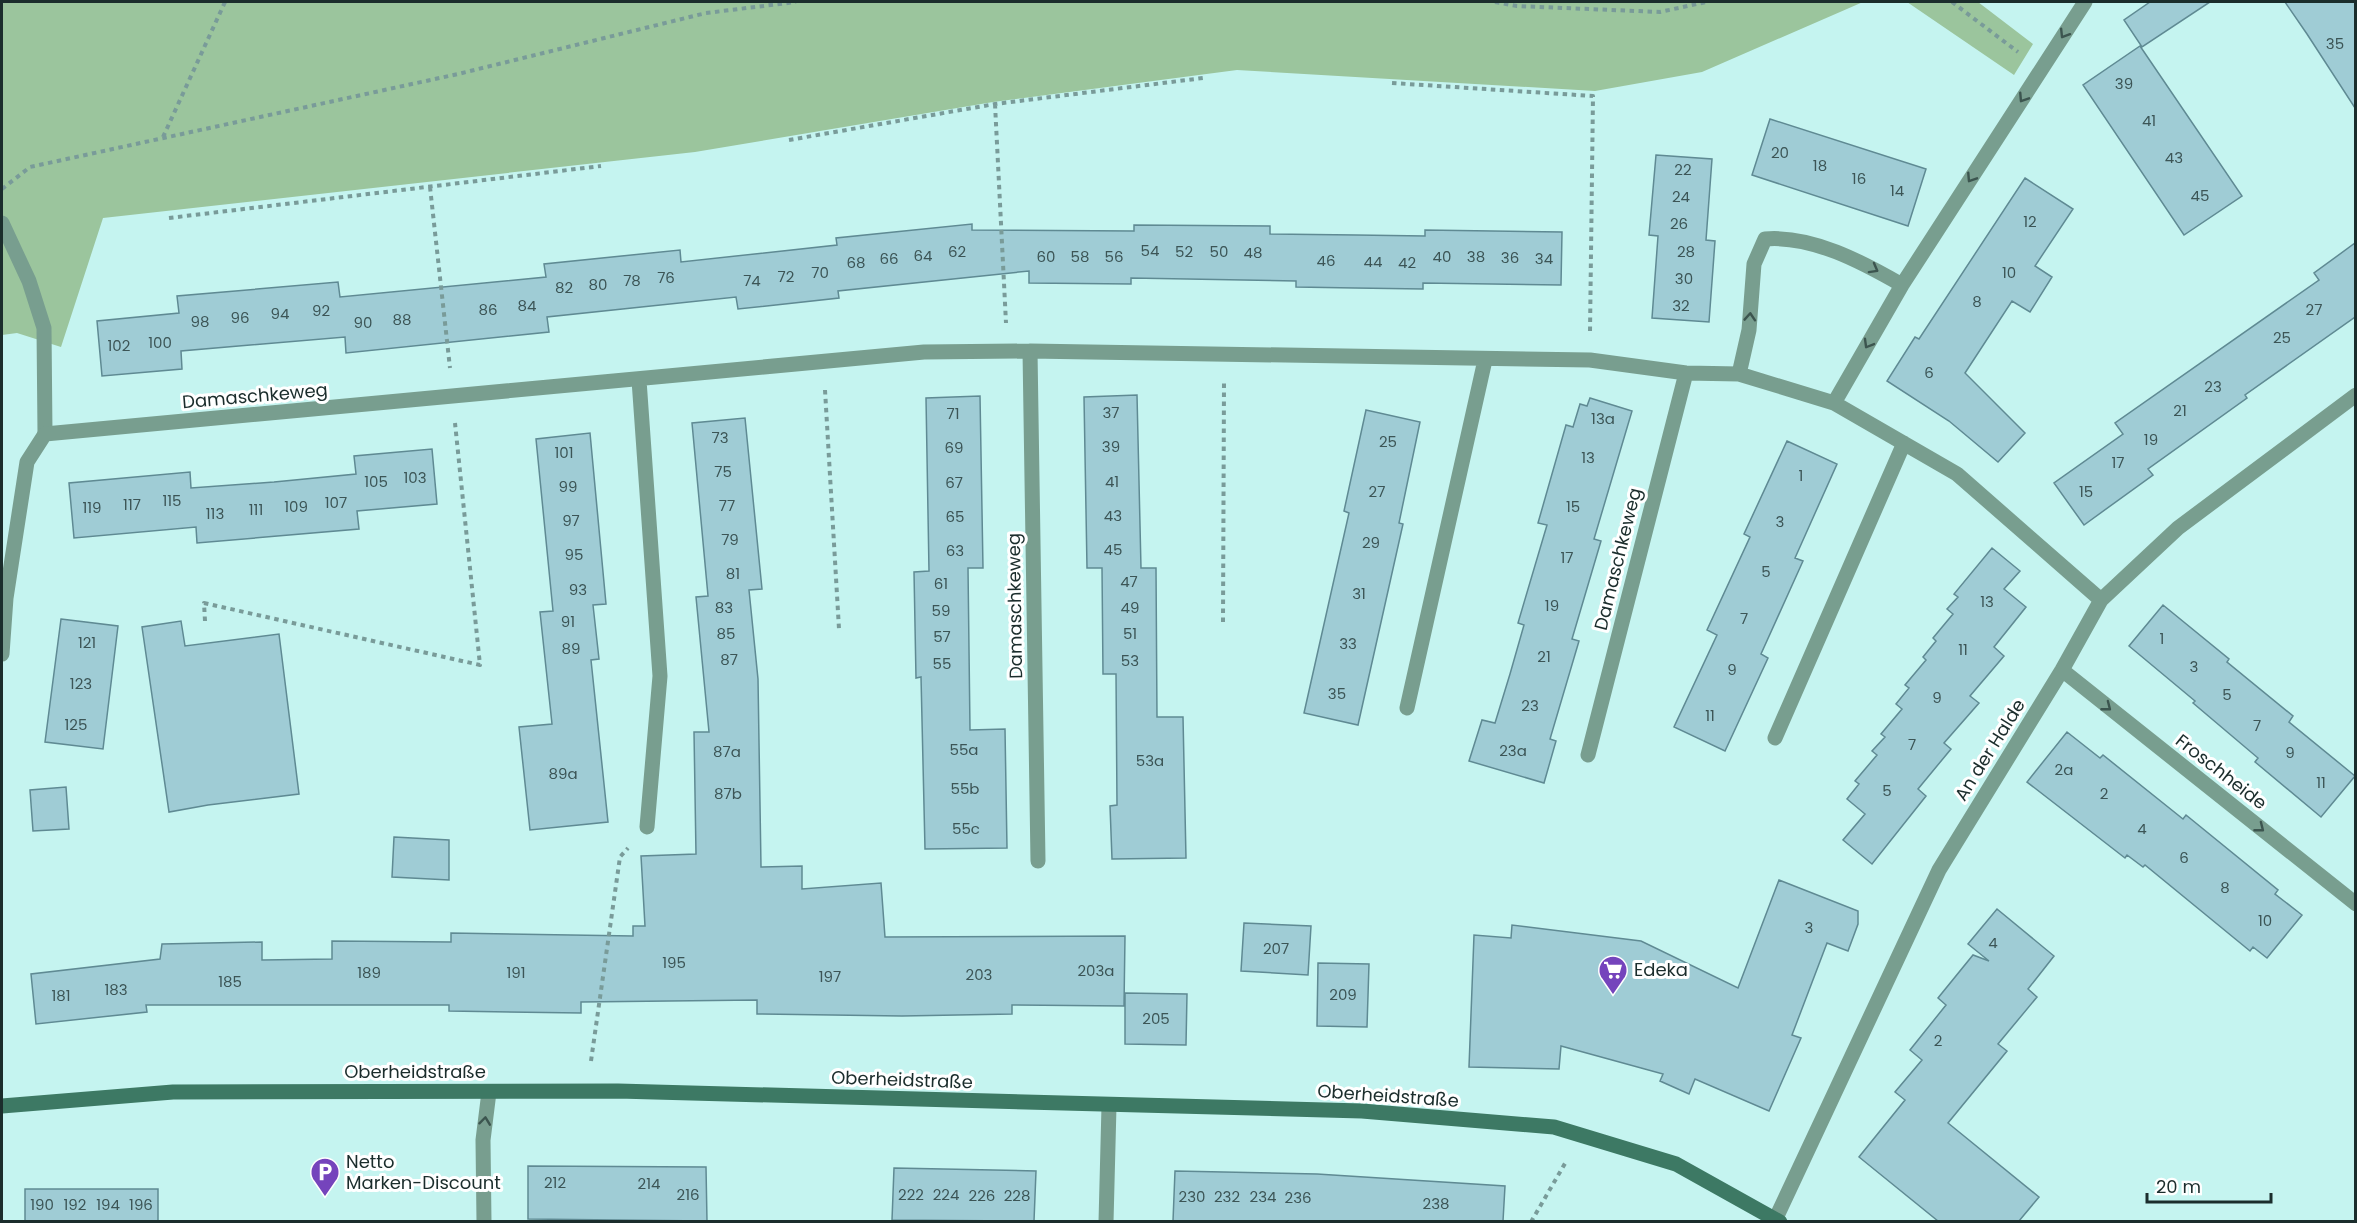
<svg xmlns="http://www.w3.org/2000/svg" width="2357" height="1223" viewBox="0 0 2357 1223" font-family="Poppins,sans-serif">
<rect width="100%" height="100%" fill="#c5f4f0"/>
<!-- green -->
<path fill="#9bc59d" d="M 2,2 L 1863,2 L 1702,72 L 1595,91 L 1237,70 L 993,102 L 695,152 L 103,218 L 61,347 L 17,333 L 2,335 Z
M 1907,2 L 1978,2 L 2033,44 L 2014,75 Z"/>
<!-- building -->
<path fill="#9fccd5" stroke="#5f8a93" stroke-width="1.5" d="M 2150,2 L 2210,2 L 2142,47 L 2124,20 Z
M 2285,2 L 2355,2 L 2355,108 L 2307,34 Z
M 2140,46 L 2242,196 L 2184,235 L 2083,85 Z
M 1770,119 L 1926,169 L 1908,226 L 1752,175 Z
M 1656,155 L 1712,159 L 1706,240 L 1715,241 L 1709,322 L 1652,318 L 1658,236 L 1649,235 Z
M 2025,178 L 2073,209 L 2035,266 L 2052,277 L 2030,312 L 2012,301 L 1965,373 L 2025,433 L 1998,462 L 1949,421 L 1887,381 L 1915,337 L 1919,339 Z
M 972,224 L 972,230 L 1134,231 L 1134,225 L 1270,226 L 1270,234 L 1356,235 L 1425,236 L 1425,230 L 1562,232 L 1561,285 L 1423,283 L 1423,289 L 1355,288 L 1296,287 L 1296,281 L 1131,278 L 1131,284 L 1029,283 L 1029,271 L 838,291 L 839,298 L 738,309 L 736,297 L 547,317 L 549,332 L 346,353 L 345,337 L 181,351 L 182,369 L 102,376 L 97,321 L 179,313 L 177,296 L 338,282 L 340,297 L 546,277 L 544,264 L 680,250 L 681,262 L 837,245 L 836,238 Z
M 2355,243 L 2355,317 L 2245,395 L 2247,398 L 2148,469 L 2153,475 L 2084,525 L 2054,483 L 2123,434 L 2115,423 L 2319,280 L 2314,273 Z
M 1137,395 L 1141,568 L 1156,568 L 1157,717 L 1183,717 L 1186,858 L 1112,859 L 1110,806 L 1117,805 L 1116,674 L 1103,674 L 1102,568 L 1087,568 L 1084,397 Z
M 980,396 L 983,568 L 968,568 L 970,730 L 1005,729 L 1007,848 L 925,849 L 921,677 L 916,678 L 914,572 L 929,571 L 926,398 Z
M 1590,398 L 1632,411 L 1594,539 L 1601,541 L 1572,639 L 1579,641 L 1550,739 L 1556,741 L 1544,783 L 1469,761 L 1482,720 L 1495,723 L 1510,674 L 1524,625 L 1518,623 L 1547,525 L 1538,523 L 1566,425 L 1573,427 L 1580,404 L 1587,406 Z
M 1366,410 L 1420,422 L 1399,523 L 1403,524 L 1358,725 L 1304,713 L 1349,513 L 1344,511 Z
M 745,418 L 762,589 L 749,590 L 758,679 L 761,867 L 802,866 L 802,889 L 881,883 L 885,937 L 1125,936 L 1124,1006 L 1012,1005 L 1012,1014 L 902,1016 L 757,1014 L 757,1000 L 581,1002 L 581,1013 L 449,1011 L 449,1005 L 146,1005 L 147,1012 L 36,1024 L 31,974 L 160,959 L 162,944 L 262,942 L 262,960 L 332,959 L 332,941 L 451,942 L 451,933 L 633,936 L 633,926 L 645,926 L 641,856 L 696,854 L 694,732 L 709,732 L 696,597 L 708,596 L 692,423 Z
M 590,433 L 606,604 L 593,605 L 599,659 L 591,660 L 608,822 L 530,830 L 519,727 L 552,724 L 540,612 L 553,611 L 536,439 Z
M 1787,441 L 1837,464 L 1795,558 L 1803,561 L 1761,654 L 1768,658 L 1725,751 L 1674,727 L 1717,635 L 1707,630 L 1750,537 L 1744,534 Z
M 432,449 L 437,504 L 357,511 L 359,529 L 197,543 L 196,527 L 74,538 L 69,483 L 190,472 L 191,488 L 274,482 L 356,474 L 354,456 Z
M 1992,548 L 2020,571 L 2004,589 L 2026,607 L 1994,647 L 2004,656 L 1970,696 L 1979,703 L 1944,743 L 1951,749 L 1918,789 L 1926,796 L 1872,864 L 1843,840 L 1865,814 L 1847,799 L 1859,784 L 1855,781 L 1877,755 L 1872,751 L 1885,737 L 1881,734 L 1902,709 L 1896,704 L 1909,688 L 1905,685 L 1926,660 L 1923,657 L 1936,641 L 1933,638 L 1953,614 L 1947,609 L 1958,597 L 1954,594 Z
M 2163,605 L 2229,659 L 2227,662 L 2293,716 L 2289,722 L 2355,776 L 2321,817 L 2255,762 L 2258,758 L 2193,703 L 2195,701 L 2129,646 Z
M 61,619 L 118,626 L 103,749 L 45,742 Z
M 181,621 L 185,646 L 279,634 L 299,794 L 208,805 L 169,812 L 142,627 Z
M 2067,732 L 2100,758 L 2103,755 L 2183,819 L 2186,815 L 2278,890 L 2275,894 L 2302,915 L 2267,958 L 2253,947 L 2250,951 L 2145,865 L 2143,867 L 2127,855 L 2125,858 L 2027,782 Z
M 66,787 L 69,829 L 33,831 L 30,790 Z
M 394,837 L 449,840 L 449,880 L 392,877 Z
M 1779,880 L 1858,911 L 1858,924 L 1848,951 L 1827,943 L 1792,1035 L 1801,1038 L 1769,1111 L 1695,1079 L 1689,1094 L 1660,1081 L 1663,1074 L 1561,1046 L 1559,1069 L 1469,1067 L 1474,935 L 1511,938 L 1512,925 L 1641,941 L 1738,988 Z
M 1997,909 L 2054,956 L 2028,989 L 2037,997 L 1998,1044 L 2007,1051 L 1948,1123 L 2039,1197 L 2019,1221 L 1938,1221 L 1859,1157 L 1905,1100 L 1895,1092 L 1922,1060 L 1910,1050 L 1946,1005 L 1938,998 L 1973,955 L 1989,961 L 1968,944 Z
M 1244,923 L 1311,926 L 1308,975 L 1241,971 Z
M 1318,963 L 1369,964 L 1367,1027 L 1317,1026 Z
M 1125,993 L 1187,994 L 1186,1045 L 1125,1044 Z
M 528,1166 L 706,1167 L 707,1221 L 528,1219 Z
M 894,1168 L 1036,1171 L 1034,1221 L 892,1220 Z
M 1175,1171 L 1317,1174 L 1505,1186 L 1503,1221 L 1173,1221 Z
M 25,1189 L 158,1189 L 158,1221 L 25,1221 Z"/>
<g fill="none" stroke-linecap="round" stroke-linejoin="round">
<!-- path -->
<path stroke="#799b99" stroke-width="4" stroke-dasharray="4.5 4.5" stroke-linecap="butt" d="M 1495,2 L 1517,6 L 1660,12 L 1706,2
M 1952,2 L 2018,52
M 1392,83 L 1593,96 L 1590,332
M 995,104 L 1006,323
M 163,137 L 225,2
M 789,140 L 995,104 L 1203,78
M 430,187 L 450,368
M 2,189 L 30,167 L 458,74 L 706,13 L 796,2
M 169,218 L 601,166
M 825,390 L 839,629
M 205,621 L 204,603 L 480,665 L 455,423
M 1223,622 L 1224,383
M 591,1061 L 620,857 L 628,848
M 1531,1222 L 1567,1160"/>
<!-- lane -->
<path stroke="#789e8f" stroke-width="15" d="M 2,223 L 29,281 L 44,328 L 45,434
M 1106,1222 L 1109,1106"/>
<!-- street -->
<path stroke="#789e8f" stroke-width="15" d="M 1030,351 L 1038,861
M 1739,374 L 1749,330 L 1754,264 L 1765,239 C 1812,235 1862,262 1902,285
M 639,380 L 660,676 L 647,827
M 1834,403 L 1902,285 L 2085,2
M 2,654 L 6,598 L 27,462 L 45,434 L 924,352 L 1030,351 L 1590,360 L 1686,373 L 1739,374 L 1834,403 L 1957,474 L 2101,600
M 2062,670 L 2356,904
M 1407,708 L 1485,360
M 1775,738 L 1904,443
M 1588,755 L 1686,373
M 1776,1218 L 1939,870 L 2062,670 L 2101,600 L 2178,528 L 2356,395
M 484,1222 L 483,1140 L 489,1092"/>
<!-- secondary -->
<path stroke="#3d7964" stroke-width="15" d="M 2,1106 L 173,1092 L 618,1091 L 1362,1111 L 1554,1127 L 1676,1164 L 1780,1222"/>
</g>
<!-- one-way arrows -->
<defs><path id="oneway-chevron" d="M-2-3.5L2.5 0L-2 3.5" fill="none" stroke-width="1.6" stroke-linecap="round" stroke-linejoin="round" transform="scale(1.5)"/></defs>
<g stroke="#3c554f">
<use href="#oneway-chevron" transform="translate(2064 34) rotate(122)"/>
<use href="#oneway-chevron" transform="translate(2023 98) rotate(123)"/>
<use href="#oneway-chevron" transform="translate(1971 178) rotate(123)"/>
<use href="#oneway-chevron" transform="translate(1874 269) rotate(29)"/>
<use href="#oneway-chevron" transform="translate(1750 317) rotate(-86)"/>
<use href="#oneway-chevron" transform="translate(1868 344) rotate(120)"/>
<use href="#oneway-chevron" transform="translate(2107 707) rotate(38)"/>
<use href="#oneway-chevron" transform="translate(2260 828) rotate(38)"/>
<use href="#oneway-chevron" transform="translate(485 1121) rotate(-83)"/>
</g>
<!-- icons -->
<defs>
<g id="supermarket-pin" transform="scale(1.5)"><path d="M0 17L-7.5 6A9.5 9.5 0 1 1 7.5 6Z" fill="#7544bc" stroke="#fff"/><path d="M-6-5.5h2.5l.6 2H6L4.5 2H-2.5L-4.4-4H-6ZM-1.5 3.2a1.3 1.3 0 1 0 .1 0ZM3 3.2a1.3 1.3 0 1 0 .1 0Z" fill="#fff"/></g>
<g id="parking-pin" transform="scale(1.5)"><path d="M0 17L-7.5 6A9.5 9.5 0 1 1 7.5 6Z" fill="#7544bc" stroke="#fff"/><path d="M-3.5-5.5H1a3.5 3.5 0 0 1 0 7H-1V5.5H-3.5ZM-1-3.4V-.6H.8a1.4 1.4 0 0 0 0-2.8Z" fill="#fff"/></g>
</defs>
<g fill-rule="evenodd">
<use href="#supermarket-pin" x="1613" y="970"/>
<use href="#parking-pin" x="325" y="1172"/>
</g>
<g text-anchor="middle" stroke-width="6" stroke-linejoin="round" paint-order="stroke">
<!-- number labels -->
<g font-size="15" fill="#3c5556">
<text x="2335" y="49">35</text>
<text x="2124" y="89">39</text>
<text x="2149" y="126">41</text>
<text x="1780" y="158">20</text>
<text x="2174" y="163">43</text>
<text x="1820" y="171">18</text>
<text x="1683" y="175">22</text>
<text x="1859" y="184">16</text>
<text x="1897" y="196">14</text>
<text x="2200" y="201">45</text>
<text x="1681" y="202">24</text>
<text x="2030" y="227">12</text>
<text x="1679" y="229">26</text>
<text x="1150" y="256">54</text>
<text x="957" y="257">62</text>
<text x="1184" y="257">52</text>
<text x="1219" y="257">50</text>
<text x="1686" y="257">28</text>
<text x="1253" y="258">48</text>
<text x="923" y="261">64</text>
<text x="1046" y="262">60</text>
<text x="1080" y="262">58</text>
<text x="1114" y="262">56</text>
<text x="1442" y="262">40</text>
<text x="1476" y="262">38</text>
<text x="1510" y="263">36</text>
<text x="889" y="264">66</text>
<text x="1544" y="264">34</text>
<text x="1326" y="266">46</text>
<text x="1373" y="267">44</text>
<text x="856" y="268">68</text>
<text x="1407" y="268">42</text>
<text x="820" y="278">70</text>
<text x="2009" y="278">10</text>
<text x="786" y="282">72</text>
<text x="666" y="283">76</text>
<text x="1684" y="284">30</text>
<text x="632" y="286">78</text>
<text x="752" y="286">74</text>
<text x="598" y="290">80</text>
<text x="564" y="293">82</text>
<text x="1977" y="307">8</text>
<text x="527" y="311">84</text>
<text x="1681" y="311">32</text>
<text x="488" y="315">86</text>
<text x="2314" y="315">27</text>
<text x="321" y="316">92</text>
<text x="280" y="319">94</text>
<text x="240" y="323">96</text>
<text x="402" y="325">88</text>
<text x="200" y="327">98</text>
<text x="363" y="328">90</text>
<text x="2282" y="343">25</text>
<text x="160" y="348">100</text>
<text x="119" y="351">102</text>
<text x="1929" y="378">6</text>
<text x="2213" y="392">23</text>
<text x="2180" y="416">21</text>
<text x="1111" y="418">37</text>
<text x="953" y="419">71</text>
<text x="1603" y="424">13a</text>
<text x="720" y="443">73</text>
<text x="2151" y="445">19</text>
<text x="1388" y="447">25</text>
<text x="1111" y="452">39</text>
<text x="954" y="453">69</text>
<text x="564" y="458">101</text>
<text x="1588" y="463">13</text>
<text x="2118" y="468">17</text>
<text x="723" y="477">75</text>
<text x="1801" y="481">1</text>
<text x="415" y="483">103</text>
<text x="376" y="487">105</text>
<text x="1112" y="487">41</text>
<text x="954" y="488">67</text>
<text x="568" y="492">99</text>
<text x="1377" y="497">27</text>
<text x="2086" y="497">15</text>
<text x="172" y="506">115</text>
<text x="336" y="508">107</text>
<text x="132" y="510">117</text>
<text x="727" y="511">77</text>
<text x="296" y="512">109</text>
<text x="1573" y="512">15</text>
<text x="92" y="513">119</text>
<text x="256" y="515">111</text>
<text x="215" y="519">113</text>
<text x="1113" y="521">43</text>
<text x="955" y="522">65</text>
<text x="571" y="526">97</text>
<text x="1780" y="527">3</text>
<text x="730" y="545">79</text>
<text x="1371" y="548">29</text>
<text x="1113" y="555">45</text>
<text x="955" y="556">63</text>
<text x="574" y="560">95</text>
<text x="1567" y="563">17</text>
<text x="1766" y="577">5</text>
<text x="733" y="579">81</text>
<text x="1129" y="587">47</text>
<text x="941" y="589">61</text>
<text x="578" y="595">93</text>
<text x="1359" y="599">31</text>
<text x="1987" y="607">13</text>
<text x="1552" y="611">19</text>
<text x="724" y="613">83</text>
<text x="1130" y="613">49</text>
<text x="941" y="616">59</text>
<text x="1744" y="624">7</text>
<text x="568" y="627">91</text>
<text x="726" y="639">85</text>
<text x="1130" y="639">51</text>
<text x="942" y="642">57</text>
<text x="2162" y="644">1</text>
<text x="87" y="648">121</text>
<text x="1348" y="649">33</text>
<text x="571" y="654">89</text>
<text x="1963" y="655">11</text>
<text x="1544" y="662">21</text>
<text x="729" y="665">87</text>
<text x="1130" y="666">53</text>
<text x="942" y="669">55</text>
<text x="2194" y="672">3</text>
<text x="1732" y="675">9</text>
<text x="81" y="689">123</text>
<text x="1337" y="699">35</text>
<text x="2227" y="700">5</text>
<text x="1937" y="703">9</text>
<text x="1530" y="711">23</text>
<text x="1710" y="721">11</text>
<text x="76" y="730">125</text>
<text x="2257" y="731">7</text>
<text x="1912" y="750">7</text>
<text x="964" y="755">55a</text>
<text x="1513" y="756">23a</text>
<text x="727" y="757">87a</text>
<text x="2290" y="758">9</text>
<text x="1150" y="766">53a</text>
<text x="2064" y="775">2a</text>
<text x="563" y="779">89a</text>
<text x="2321" y="788">11</text>
<text x="965" y="794">55b</text>
<text x="1887" y="796">5</text>
<text x="728" y="799">87b</text>
<text x="2104" y="799">2</text>
<text x="966" y="834">55c</text>
<text x="2142" y="834">4</text>
<text x="2184" y="863">6</text>
<text x="2225" y="893">8</text>
<text x="2265" y="926">10</text>
<text x="1809" y="933">3</text>
<text x="1993" y="948">4</text>
<text x="1276" y="954">207</text>
<text x="674" y="968">195</text>
<text x="1096" y="976">203a</text>
<text x="369" y="978">189</text>
<text x="516" y="978">191</text>
<text x="979" y="980">203</text>
<text x="830" y="982">197</text>
<text x="230" y="987">185</text>
<text x="116" y="995">183</text>
<text x="1343" y="1000">209</text>
<text x="61" y="1001">181</text>
<text x="1156" y="1024">205</text>
<text x="1938" y="1046">2</text>
<text x="555" y="1188">212</text>
<text x="649" y="1189">214</text>
<text x="688" y="1200">216</text>
<text x="911" y="1200">222</text>
<text x="946" y="1200">224</text>
<text x="982" y="1201">226</text>
<text x="1017" y="1201">228</text>
<text x="1192" y="1202">230</text>
<text x="1227" y="1202">232</text>
<text x="1263" y="1202">234</text>
<text x="1298" y="1203">236</text>
<text x="1436" y="1209">238</text>
<text x="42" y="1210">190</text>
<text x="75" y="1210">192</text>
<text x="108" y="1210">194</text>
<text x="141" y="1210">196</text>
</g>
<!-- street labels -->
<g font-size="18" fill="#1b2d2c" stroke="#fff">
<text transform="translate(255 396) rotate(-5)" y="6">Damaschkeweg</text>
<text transform="translate(1618 559) rotate(-76)" y="6">Damaschkeweg</text>
<text transform="translate(1015 606) rotate(-91)" y="6">Damaschkeweg</text>
<text transform="translate(1990 750) rotate(-58)" y="6">An der Halde</text>
<text transform="translate(2221 772) rotate(38)" y="6">Froschheide</text>
<text x="415" y="1078">Oberheidstraße</text>
<text transform="translate(902 1080) rotate(2)" y="6">Oberheidstraße</text>
<text transform="translate(1388 1096) rotate(4)" y="6">Oberheidstraße</text>
</g>
<!-- poi labels -->
<g font-size="18" fill="#1b2d2c" stroke="#fff" text-anchor="start">
<text x="1634" y="976">Edeka</text>
<text x="346" y="1168">Netto<tspan x="346" dy="21">Marken-Discount</tspan></text>
</g>
</g>
<!-- border -->
<rect width="2357" height="1223" fill="none" stroke="#1b2d2c" stroke-width="6"/>
<!-- scale -->
<path d="M2147 1193v9h124v-9" fill="none" stroke="#1b2d2c" stroke-width="3"/>
<text x="2156" y="1193" font-size="18" fill="#1b2d2c" stroke="#ffffff" stroke-width="4.5" paint-order="stroke">20 m</text>
</svg>
